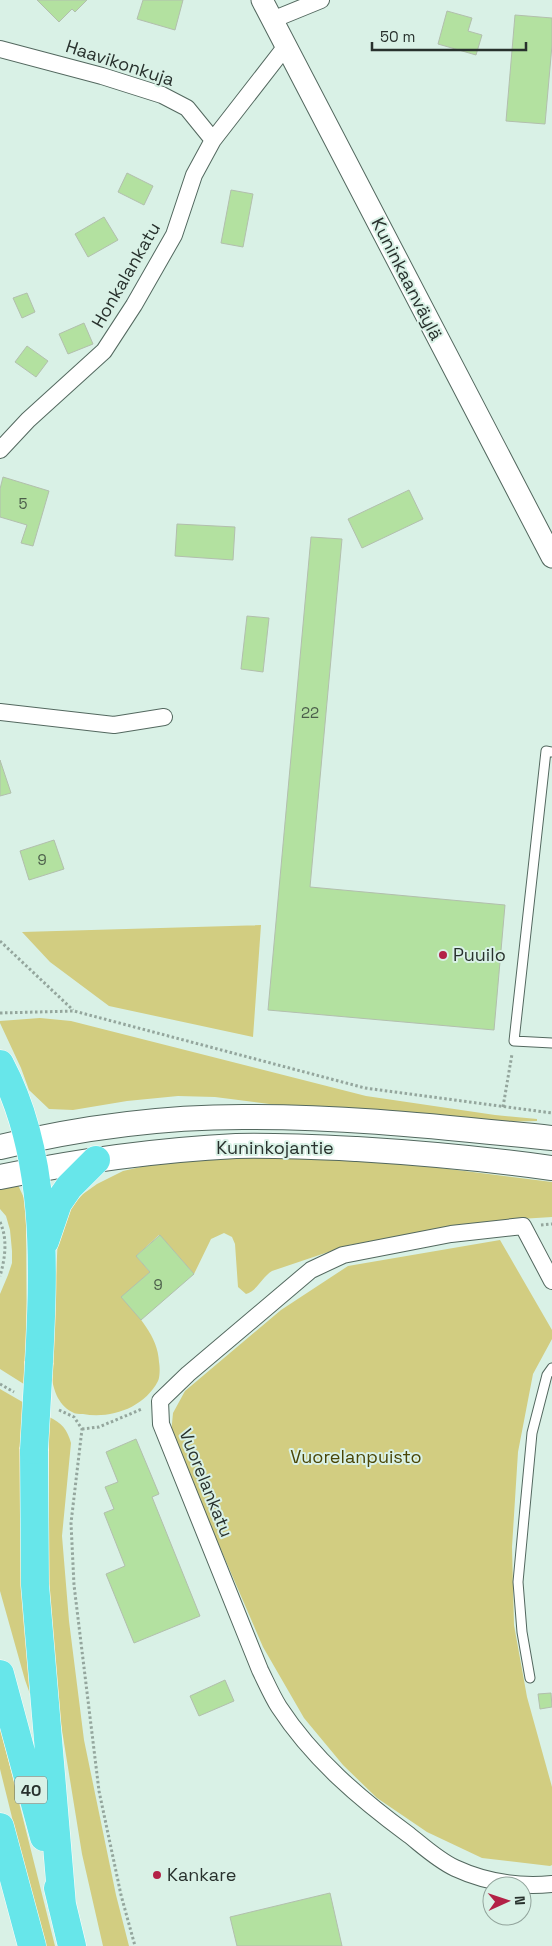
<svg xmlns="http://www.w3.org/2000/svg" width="552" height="1946" viewBox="0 0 552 1946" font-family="'Space Grotesk',sans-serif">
<rect width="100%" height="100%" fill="#d9f1e6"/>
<!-- green -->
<path fill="#d2cd81" d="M 261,925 L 253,1037 L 109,1006 L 50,962 L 22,932 Z
M 40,1018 L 71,1021 L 366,1096 L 495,1115 L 537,1119 L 537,1121 L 492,1122 L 300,1108 L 215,1097 L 178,1096 L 127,1101 L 73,1110 L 49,1109 L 29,1090 L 21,1068 L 0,1023 L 0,1021 Z
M 315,1156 L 433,1167 L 552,1182 L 552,1217 L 506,1220 L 349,1245 L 272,1271 C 262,1277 257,1291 246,1294 L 238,1287 L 235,1244 L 232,1237 L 224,1233 L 211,1239 L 194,1274 L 159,1235 L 136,1256 L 150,1272 L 122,1297 C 138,1316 158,1336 159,1362 C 160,1367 160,1377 158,1381 C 144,1408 111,1419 83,1414 C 79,1414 75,1414 72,1412 C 57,1404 53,1388 51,1373 L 58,1237 L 69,1209 L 83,1194 L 97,1184 L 123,1171 L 145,1166 L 216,1157 Z
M 0,1185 L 18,1185 L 24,1198 L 26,1209 L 27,1386 L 0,1369 L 0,1294 L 8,1275 L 12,1263 L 12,1251 L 10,1230 L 6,1216 L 0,1209 Z
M 500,1240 L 552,1330 L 552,1339 L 533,1374 L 518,1452 L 512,1547 L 514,1625 L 527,1697 L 552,1787 L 552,1865 L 550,1866 L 482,1858 L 427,1832 L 377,1798 L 343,1765 L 304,1718 L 263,1647 L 171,1434 L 173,1413 L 185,1391 L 281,1310 L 348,1266 Z
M 0,1389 L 26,1404 L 33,1695 L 30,1694 L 25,1680 L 0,1591 Z
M 49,1417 C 62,1423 67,1429 71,1443 L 62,1536 L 69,1621 L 84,1740 L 116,1895 L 129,1946 L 103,1946 L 82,1854 L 60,1718 L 49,1585 Z
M 0,1727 L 55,1946 L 44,1946 L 39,1926 L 0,1769 Z"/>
<!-- building -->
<path fill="#b3e1a0" stroke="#b2bfad" d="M 37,0 L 87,0 L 75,12 L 72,9 L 59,22 Z
M 143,0 L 183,0 L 175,30 L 137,19 Z
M 447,11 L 472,18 L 468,31 L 482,35 L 476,55 L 438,44 Z
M 515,15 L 552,18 L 552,45 L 545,124 L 506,121 Z
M 127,173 L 153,186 L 144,205 L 118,192 Z
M 231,190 L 253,194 L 243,247 L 221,243 Z
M 104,217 L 118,240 L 88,257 L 75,234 Z
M 27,293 L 35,312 L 22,318 L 13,298 Z
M 84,323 L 93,344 L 68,354 L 59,334 Z
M 27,346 L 48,361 L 36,377 L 15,362 Z
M 3,477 L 49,491 L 33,546 L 21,543 L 27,525 L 0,517 L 0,489 Z
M 409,490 L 423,519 L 362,548 L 348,519 Z
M 177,524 L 235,527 L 233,560 L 175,556 Z
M 311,537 L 342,539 L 310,887 L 505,905 L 494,1030 L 268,1010 Z
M 247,616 L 269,618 L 263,672 L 241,669 Z
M 0,760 L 11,793 L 0,796 Z
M 54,840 L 64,869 L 29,880 L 20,851 Z
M 160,1235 L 194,1274 L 141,1320 L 121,1297 L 150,1272 L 136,1256 Z
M 136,1439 L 159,1494 L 152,1497 L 200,1616 L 134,1643 L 106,1574 L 125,1566 L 104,1513 L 114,1509 L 105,1487 L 118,1482 L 106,1452 Z
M 225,1680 L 234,1701 L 199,1716 L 190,1696 Z
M 551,1693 L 552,1707 L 540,1709 L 538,1694 Z
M 330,1893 L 342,1946 L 237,1946 L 230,1917 Z"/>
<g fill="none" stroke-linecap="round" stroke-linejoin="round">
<!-- service casing -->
<g stroke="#53685f" stroke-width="11">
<path id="service" d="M 552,752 L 546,751 L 514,1041 L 552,1043
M 530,1678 L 522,1632 L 518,1582 L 532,1433 L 547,1375 L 552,1368"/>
</g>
<!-- minor casing -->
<g stroke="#53685f" stroke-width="18">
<path id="minor" d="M 272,20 L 321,0
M 0,49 L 102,76 L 162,95 L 187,108 L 213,140
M 0,450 L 28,420 L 104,351 L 134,305 L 174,235 L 194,175 L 213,140 L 286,46
M 0,712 L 114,725 L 164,717
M 552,1281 L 523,1226 L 451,1234 L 343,1255 L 311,1270 L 188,1374 L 160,1401 L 161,1424 L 260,1670 C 266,1682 272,1696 279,1707 C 313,1759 360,1799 409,1835 C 423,1846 438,1860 455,1868 C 485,1882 519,1887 552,1884"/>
</g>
<!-- tertiary casing -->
<g stroke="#53685f" stroke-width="23">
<path id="tertiary" d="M 262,0 L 552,557"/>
</g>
<!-- secondary casing -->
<g stroke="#53685f" stroke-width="26">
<path id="secondary" d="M 0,1147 C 79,1128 162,1117 243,1117 C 347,1116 449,1128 552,1138
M 0,1177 C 78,1161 157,1150 236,1146 C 276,1145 316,1147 357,1149 C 422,1153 487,1159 552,1168"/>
</g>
<!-- trunk casing -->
<g stroke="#fff" stroke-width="29">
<path id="trunk" d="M 0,1064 C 48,1154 44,1263 39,1362
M 45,1241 L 58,1203 L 69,1187 L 96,1160
M 34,1450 L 35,1585 L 62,1905
M 0,1674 L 44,1837
M 0,1827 L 32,1946
M 58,1888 L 72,1946"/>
</g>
<!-- path -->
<path stroke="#94a69d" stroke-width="3" stroke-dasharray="2.5 2.5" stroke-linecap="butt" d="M 0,941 L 73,1010
M 0,1013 L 74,1011 L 365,1088 L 552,1113
M 503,1107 L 512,1054
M 0,1222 C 8,1239 5,1259 0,1276
M 541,1225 L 552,1224
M 0,1384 L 14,1392
M 59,1410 L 74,1417 L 82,1429 L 71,1523 L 74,1585 L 99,1791 L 121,1895 L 135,1946
M 82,1429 L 99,1427 L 142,1409"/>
<!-- service -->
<use href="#service" stroke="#fff" stroke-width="9"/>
<!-- minor -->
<use href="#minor" stroke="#fff" stroke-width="16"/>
<!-- tertiary -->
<use href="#tertiary" stroke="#fff" stroke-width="21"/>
<!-- secondary -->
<use href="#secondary" stroke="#fff" stroke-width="24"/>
<!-- trunk -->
<use href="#trunk" stroke="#67e6ea" stroke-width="28"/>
<!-- trunk-bridge casing -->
<g stroke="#fff" stroke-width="29" stroke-linecap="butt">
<path id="trunk-bridge" d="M 34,1450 L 39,1362"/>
</g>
<!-- trunk-bridge -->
<use href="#trunk-bridge" stroke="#67e6ea" stroke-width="28"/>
</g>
<!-- markers -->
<g fill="#b32146" stroke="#d9f1e6" stroke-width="2">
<circle cx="443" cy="955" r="5"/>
<circle cx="157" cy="1875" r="5"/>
</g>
<g text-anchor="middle" stroke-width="4" stroke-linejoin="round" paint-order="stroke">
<!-- number labels -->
<g font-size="15" fill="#4b5d4a">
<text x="23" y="509">5</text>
<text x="310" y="718">22</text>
<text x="42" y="865">9</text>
<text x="158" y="1290">9</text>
</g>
<!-- shield labels -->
<rect fill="#d9f1e6" stroke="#5d6b64" stroke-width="1" x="15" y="1776.5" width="32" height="27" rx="4"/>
<g font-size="16" font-weight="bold" fill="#28312d">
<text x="31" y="1796">40</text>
</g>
<!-- street labels -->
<g font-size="18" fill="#28312d" stroke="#d9f1e6">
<text transform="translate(120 63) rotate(18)" y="6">Haavikonkuja</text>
<text transform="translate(126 275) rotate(-60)" y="6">Honkalankatu</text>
<text transform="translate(407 279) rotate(63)" y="6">Kuninkaanväylä</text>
<text x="275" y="1154">Kuninkojantie</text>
<text transform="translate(206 1483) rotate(68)" y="6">Vuorelankatu</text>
</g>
<!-- poi labels -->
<g font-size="18" fill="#28312d" stroke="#d9f1e6" text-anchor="start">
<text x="453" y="961">Puuilo</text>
<text x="167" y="1881">Kankare</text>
</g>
<!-- park labels -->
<g font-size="18" fill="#494506" stroke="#d9f1e6">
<text x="356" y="1463">Vuorelanpuisto</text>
</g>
</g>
<!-- north arrow -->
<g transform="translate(507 1901) rotate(87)"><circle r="24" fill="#d9f1e6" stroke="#92a49c"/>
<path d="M0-4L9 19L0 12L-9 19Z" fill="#b32146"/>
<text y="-8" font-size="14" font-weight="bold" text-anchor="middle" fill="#28312d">N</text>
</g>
<!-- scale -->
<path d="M372 42v8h154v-8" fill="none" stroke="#28312d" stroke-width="2.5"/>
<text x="380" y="42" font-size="15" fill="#28312d" stroke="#d9f1e6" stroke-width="4" paint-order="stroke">50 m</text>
</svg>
